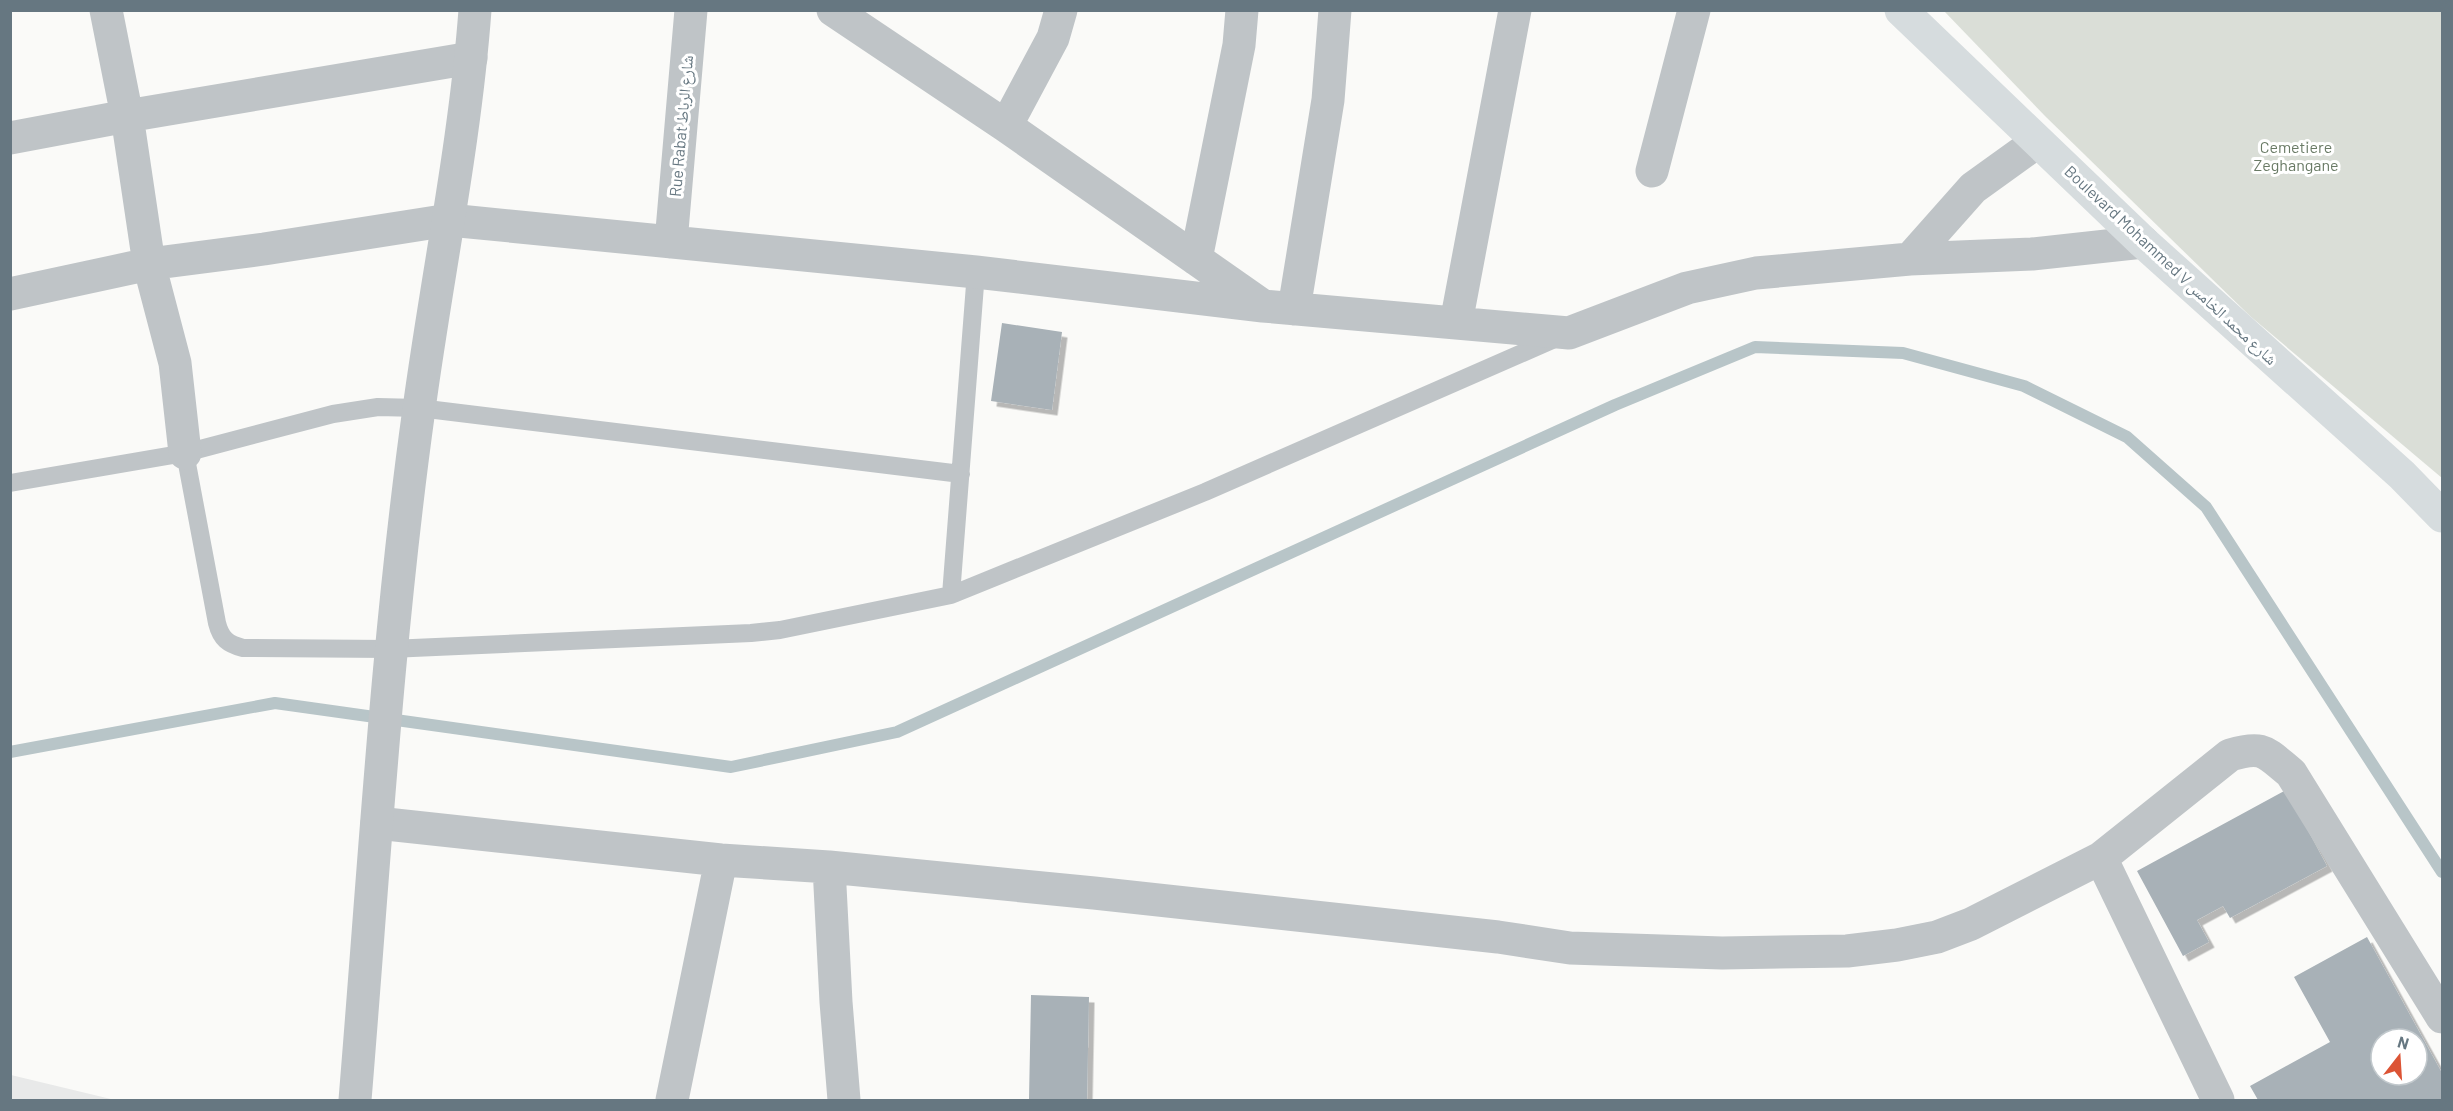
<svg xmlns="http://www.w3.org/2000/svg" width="2453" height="1111" viewBox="0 0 2453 1111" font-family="Barlow,'Noto Naskh Arabic',sans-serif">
<defs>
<filter id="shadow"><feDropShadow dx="5.5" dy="5.5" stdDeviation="0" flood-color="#0004"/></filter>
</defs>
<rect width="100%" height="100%" fill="#fafaf8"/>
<!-- built -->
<path fill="#e8e9e9" d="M 11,1075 L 115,1100 L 11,1100 Z"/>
<!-- green -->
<path fill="#daded7" d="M 1944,11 L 2442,11 L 2442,478 L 2250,316 L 2045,116 Z"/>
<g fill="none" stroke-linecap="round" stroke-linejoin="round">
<!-- stream -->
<path stroke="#b8c5c8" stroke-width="12" d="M 10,752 L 275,703 L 731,767 L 897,732 L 1615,405 L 1755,347 L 1903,353 L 2024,386 L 2127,437 L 2206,507 L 2442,872"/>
</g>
<!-- building -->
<path fill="#a8b1b7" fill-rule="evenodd" filter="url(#shadow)" d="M 1002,323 L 1062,332 L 1052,410 L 991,401 Z
M 2286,790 L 2327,866 L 2230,918 L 2223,906 L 2197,920 L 2209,942 L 2183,956 L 2137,871 Z
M 2367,937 L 2442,1073 L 2442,1100 L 2258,1100 L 2250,1086 L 2330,1042 L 2294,977 ZM 2381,1039 L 2417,1039 L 2417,1075 L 2381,1075 Z
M 1031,995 L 1089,997 L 1087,1100 L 1029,1100 Z"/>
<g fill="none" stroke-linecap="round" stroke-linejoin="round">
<!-- service -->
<path stroke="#bfc4c7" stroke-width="18" d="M 185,453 L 217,623 C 221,639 228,644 243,648 L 390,649 L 751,633 L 780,630 L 951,595 L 1205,492 L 1559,337
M 10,483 L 185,453 L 333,414 L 378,407 L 419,408 L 961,474
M 951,595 L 976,272"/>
<!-- minor -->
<path stroke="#bfc4c7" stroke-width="33" d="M 106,10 L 127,116 L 149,264 L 175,363 L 185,453
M 833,10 L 1006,126 L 1259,303
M 1006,126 L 1053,38 L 1061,10
M 10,138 L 127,116 L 471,58
M 1652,171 L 1694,10
M 671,242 L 691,10
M 1196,259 L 1239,45 L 1242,10
M 1910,259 L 1973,188 L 2037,142
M 10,294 L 149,264 L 264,249 L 449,220 L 976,272 L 1263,306 L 1569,333 L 1687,288 L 1756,273 L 1910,259 L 2032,254 L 2143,242
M 1294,309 L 1328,100 L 1335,10
M 1456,323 L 1515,10
M 377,823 L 721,860 L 829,867 L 1094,893 L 1498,937 L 1570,948 L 1722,953 L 1847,951 L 1897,945 L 1937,937 L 1971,924 L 2101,858 L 2230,755 C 2264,745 2265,752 2291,773 L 2442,1017
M 2101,858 L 2218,1100
M 829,867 L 836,1002 L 844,1100
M 672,1100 L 721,860"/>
<!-- tertiary -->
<path stroke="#bfc4c7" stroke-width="33" d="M 355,1100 C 374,870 387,638 419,409 C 437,276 465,144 475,10"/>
<!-- secondary -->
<path stroke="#d6dcde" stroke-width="33" d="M 1901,10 L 2143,242 L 2402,475 L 2442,516"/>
</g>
<g text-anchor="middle" stroke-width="6" stroke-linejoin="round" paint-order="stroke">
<!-- street labels -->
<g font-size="16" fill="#667781" stroke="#fff">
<text transform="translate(681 126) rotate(-85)" y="6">Rue Rabat شارع الرباط</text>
<text transform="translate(2171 265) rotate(43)" y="6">Boulevard Mohammed V شارع محمد الخامس</text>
</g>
<!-- park labels -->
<g font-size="16" fill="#697a65" stroke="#fff">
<text x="2296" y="153">Cemetiere<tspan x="2296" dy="18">Zeghangane</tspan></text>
</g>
</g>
<!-- border -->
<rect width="2453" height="1111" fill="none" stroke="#667781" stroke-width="24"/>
<!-- north arrow -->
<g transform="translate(2399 1057) rotate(17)"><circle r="28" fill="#ffffff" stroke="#c2c9cd" stroke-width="1.5"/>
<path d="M0-4.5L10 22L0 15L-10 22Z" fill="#dc5435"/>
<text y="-9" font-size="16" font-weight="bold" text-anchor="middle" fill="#667781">N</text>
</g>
</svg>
